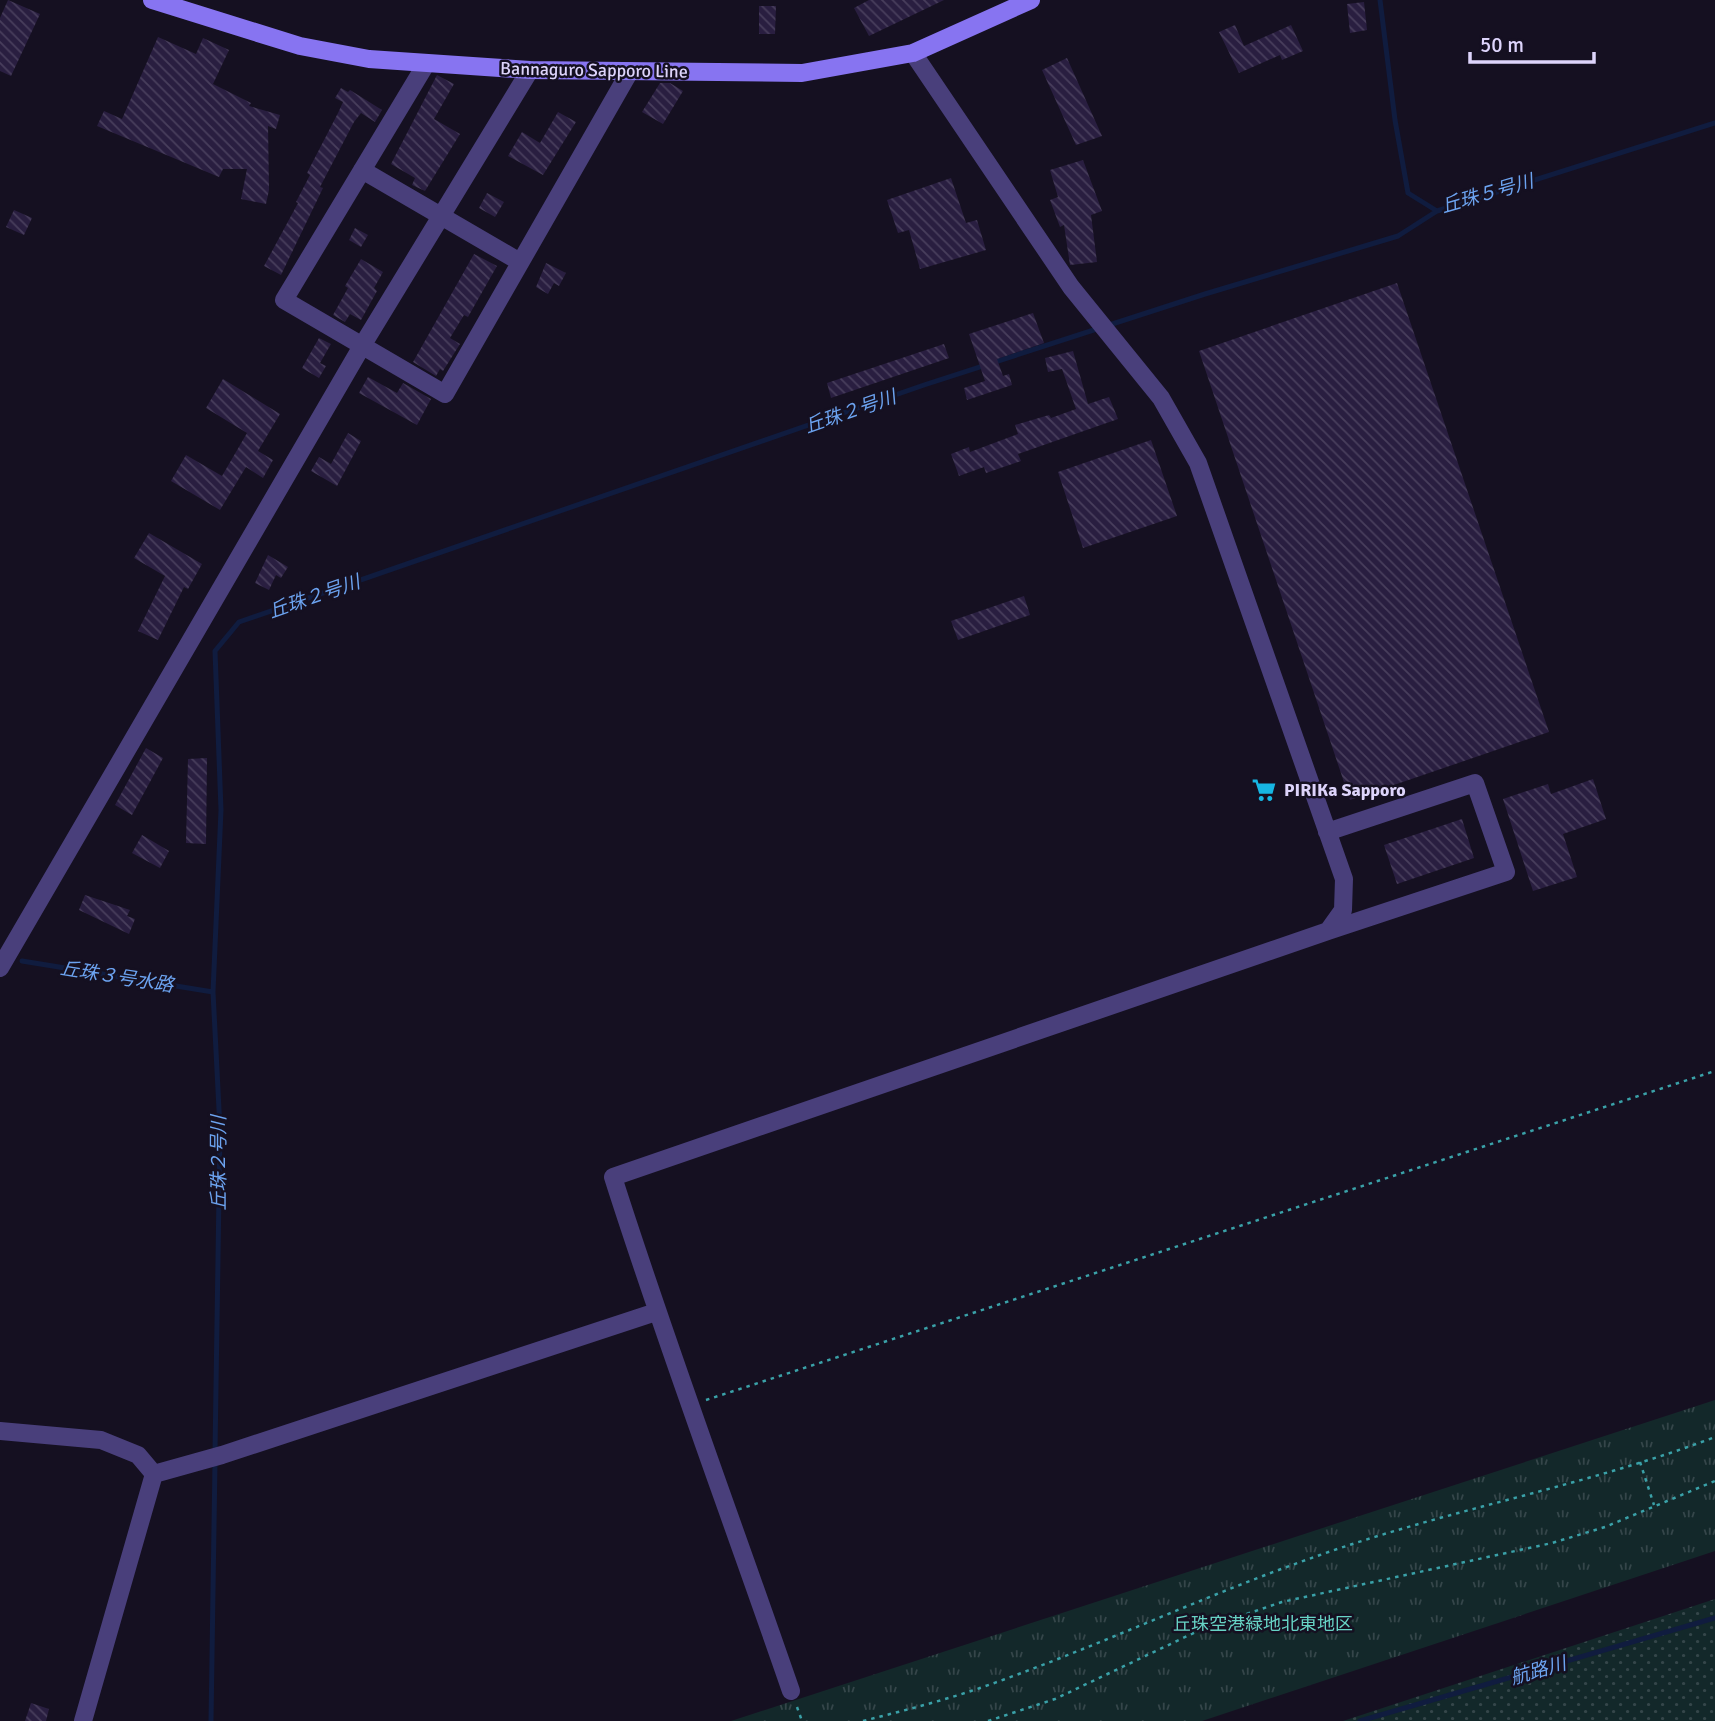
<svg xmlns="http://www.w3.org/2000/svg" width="1715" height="1721" viewBox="0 0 1715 1721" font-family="Signika,'Noto Sans JP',sans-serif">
<defs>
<pattern id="grass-dots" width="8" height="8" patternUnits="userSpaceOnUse" patternTransform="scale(1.75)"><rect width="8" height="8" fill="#13282a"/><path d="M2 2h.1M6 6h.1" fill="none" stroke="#35464a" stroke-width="1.8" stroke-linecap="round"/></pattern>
<pattern id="park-tufts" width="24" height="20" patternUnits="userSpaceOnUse" patternTransform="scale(1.75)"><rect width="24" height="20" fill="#13282a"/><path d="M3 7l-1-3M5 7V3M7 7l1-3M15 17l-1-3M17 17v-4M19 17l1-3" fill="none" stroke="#35464a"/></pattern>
<pattern id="building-back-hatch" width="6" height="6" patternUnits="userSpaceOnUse" patternTransform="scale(1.75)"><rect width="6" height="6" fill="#291e40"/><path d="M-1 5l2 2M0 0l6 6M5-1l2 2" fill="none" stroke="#483e5c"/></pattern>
</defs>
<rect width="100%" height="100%" fill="#151021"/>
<!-- grass -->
<path fill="url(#grass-dots)" d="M 1715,1599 L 1715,1721 L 1343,1721 Z"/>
<!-- park -->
<path fill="url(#park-tufts)" d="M 1715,1400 L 1715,1551 L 1202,1721 L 731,1721 Z"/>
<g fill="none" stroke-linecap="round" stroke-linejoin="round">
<!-- stream -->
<path stroke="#101c3f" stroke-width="5" d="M 1380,0 L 1395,120 L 1408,193 L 1437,211
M 22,961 L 213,992
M 215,1452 L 220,1129 L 213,992 L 221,810 L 215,651 L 239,622 L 924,385 L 1205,294 L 1398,236 L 1437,211 L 1715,123
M 211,1721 L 215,1462
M 1360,1721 L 1715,1618"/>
</g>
<!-- building -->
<path fill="url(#building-back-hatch)" d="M 8,0 L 40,14 L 11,76 L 0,71 L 0,18 Z
M 869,0 L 944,0 L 869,36 L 854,8 Z
M 1364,2 L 1367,30 L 1350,33 L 1347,4 Z
M 759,6 L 776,6 L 775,34 L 759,34 Z
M 1235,25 L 1244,46 L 1291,25 L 1303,51 L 1282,60 L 1280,55 L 1239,73 L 1219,32 Z
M 158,37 L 196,54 L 203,38 L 229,50 L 213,84 L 251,103 L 249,106 L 280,115 L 276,129 L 268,126 L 269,190 L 266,204 L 241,199 L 247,169 L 223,169 L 219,177 L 97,126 L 104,111 L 122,119 Z
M 1067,58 L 1102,136 L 1076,145 L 1042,70 Z
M 437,75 L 454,84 L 434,119 L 460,134 L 425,191 L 412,185 L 415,178 L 391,164 Z
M 660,83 L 670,83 L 683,91 L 663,124 L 642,112 Z
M 341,88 L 348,92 L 350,90 L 382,110 L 375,122 L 361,113 L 354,122 L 320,187 L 323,188 L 281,275 L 264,266 L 298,203 L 296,202 L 310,175 L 307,173 L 338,113 L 343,102 L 335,98 Z
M 558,112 L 576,122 L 543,175 L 508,156 L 522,132 L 540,143 Z
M 1083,160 L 1102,211 L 1091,215 L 1097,262 L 1070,265 L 1064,225 L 1060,227 L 1050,200 L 1058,197 L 1050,170 Z
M 951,178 L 966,223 L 977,220 L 986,250 L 920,269 L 909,230 L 898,233 L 887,200 Z
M 487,193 L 504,202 L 495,217 L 479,208 Z
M 14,210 L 32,218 L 24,235 L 6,227 Z
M 355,228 L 368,235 L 361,247 L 349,240 Z
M 474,254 L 497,266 L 468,317 L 464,315 L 450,338 L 460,344 L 443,371 L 440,369 L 436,376 L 413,362 Z
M 361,259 L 383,272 L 374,288 L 377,291 L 361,320 L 350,314 L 345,322 L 333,315 L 348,288 L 345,286 Z
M 546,263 L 566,273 L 559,286 L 554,283 L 548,294 L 536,287 Z
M 1397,283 L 1549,732 L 1350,800 L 1199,351 Z
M 1033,313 L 1044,343 L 997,359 L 1003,376 L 1009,374 L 1012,385 L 967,400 L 964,388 L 985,381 L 969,334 Z
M 319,338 L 331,344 L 320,363 L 326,366 L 319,378 L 302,368 Z
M 944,344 L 949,358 L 831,398 L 827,383 Z
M 1073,351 L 1088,404 L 1109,397 L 1118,419 L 1018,454 L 1021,461 L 986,473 L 984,467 L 959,476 L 951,454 L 969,447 L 970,452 L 1018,434 L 1015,425 L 1049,415 L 1051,418 L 1076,409 L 1062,369 L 1048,372 L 1045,358 Z
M 368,377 L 397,393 L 403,383 L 431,399 L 417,425 L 359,393 Z
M 223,379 L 280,414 L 258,451 L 273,460 L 263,478 L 246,467 L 220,510 L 171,481 L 186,455 L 222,476 L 247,433 L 206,408 Z
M 348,433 L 361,441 L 337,486 L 311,471 L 319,457 L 331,464 Z
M 1151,440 L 1177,516 L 1083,548 L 1058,472 Z
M 149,533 L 202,564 L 188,589 L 184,587 L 158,640 L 138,631 L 165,576 L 134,558 Z
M 268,555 L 288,567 L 281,578 L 276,575 L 269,590 L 255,583 Z
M 1024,596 L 1030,615 L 958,640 L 951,621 Z
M 146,748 L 163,758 L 132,815 L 115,805 Z
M 207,758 L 206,844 L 186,843 L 188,759 Z
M 1593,779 L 1606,819 L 1563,834 L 1577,877 L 1533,891 L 1503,799 L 1548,784 L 1551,794 Z
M 1462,819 L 1474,858 L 1397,884 L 1384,845 Z
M 142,835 L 169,851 L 160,868 L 132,853 Z
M 85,895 L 130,910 L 127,916 L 135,919 L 129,934 L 79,910 Z
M 31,1703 L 49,1709 L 46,1721 L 25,1721 Z"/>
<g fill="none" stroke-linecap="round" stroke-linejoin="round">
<!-- path -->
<path stroke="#3aa1a8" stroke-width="2.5" stroke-dasharray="3.5 5" stroke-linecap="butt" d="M 706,1400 L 1715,1071
M 1640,1462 L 1654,1505
M 797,1707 L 802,1721
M 863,1721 C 902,1711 942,1701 980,1688 C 1095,1648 1205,1595 1320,1555 C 1450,1509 1586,1486 1715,1437
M 988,1721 L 1055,1699 L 1202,1629 L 1282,1602 L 1552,1543 L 1605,1527 L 1715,1481"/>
<!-- minor -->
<path stroke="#493f7b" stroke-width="18" d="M 426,64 L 284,300 L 445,394 L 630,71
M 362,170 L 520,262
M 1327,832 L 1475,783 L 1506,872 L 1328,931
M 0,968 L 362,346 L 530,70
M 0,1431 L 101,1440 L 138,1455 L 154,1474
M 791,1691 C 732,1520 668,1350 613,1177 L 1328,931 L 1343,910 L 1344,879 L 1198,463 L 1161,398 L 1071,287 L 913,53
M 83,1721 L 154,1474 L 222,1455 L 656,1312"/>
<!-- secondary -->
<path stroke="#8774f1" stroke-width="18" d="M 152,0 L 300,46 L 369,59 L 530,70 L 802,73 L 913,53 L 1031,0"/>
</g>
<!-- icons -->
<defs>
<g id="supermarket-bare" transform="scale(1.89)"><path d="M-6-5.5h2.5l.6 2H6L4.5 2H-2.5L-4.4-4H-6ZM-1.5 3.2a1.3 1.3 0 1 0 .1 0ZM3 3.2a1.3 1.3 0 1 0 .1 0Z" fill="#17b6e3" stroke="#151021" stroke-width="2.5" paint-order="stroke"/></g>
</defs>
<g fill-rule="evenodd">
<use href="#supermarket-bare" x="1264" y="790"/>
</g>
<g text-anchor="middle" stroke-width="5" stroke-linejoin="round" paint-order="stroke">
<!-- street labels -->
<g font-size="18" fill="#ddd4fb" stroke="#151021">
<text transform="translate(594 70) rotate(1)" y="6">Bannaguro Sapporo Line</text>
</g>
<!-- poi labels -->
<g font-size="18" font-weight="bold" fill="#ddd4fb" stroke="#151021" text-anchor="start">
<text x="1284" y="796">PIRIKa Sapporo</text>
</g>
<!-- park labels -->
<g font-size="18" fill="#67d3c5" stroke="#151021">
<text x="1263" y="1630">丘珠空港緑地北東地区</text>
</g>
<!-- water labels -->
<g font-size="19" font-style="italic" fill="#6ca3f0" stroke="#151021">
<text transform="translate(1487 193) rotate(-16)" y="7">丘珠５号川</text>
<text transform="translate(850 411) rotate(-19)" y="7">丘珠２号川</text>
<text transform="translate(314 596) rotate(-19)" y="7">丘珠２号川</text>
<text transform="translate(117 976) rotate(9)" y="7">丘珠３号水路</text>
<text transform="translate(218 1163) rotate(-90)" y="7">丘珠２号川</text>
<text transform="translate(1538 1670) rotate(-16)" y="7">航路川</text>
</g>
</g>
<!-- scale -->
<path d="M1470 52v10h124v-10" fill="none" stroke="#ddd4fb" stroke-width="3.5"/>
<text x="1480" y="52" font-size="21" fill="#ddd4fb" stroke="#151021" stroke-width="5" paint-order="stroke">50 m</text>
</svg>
